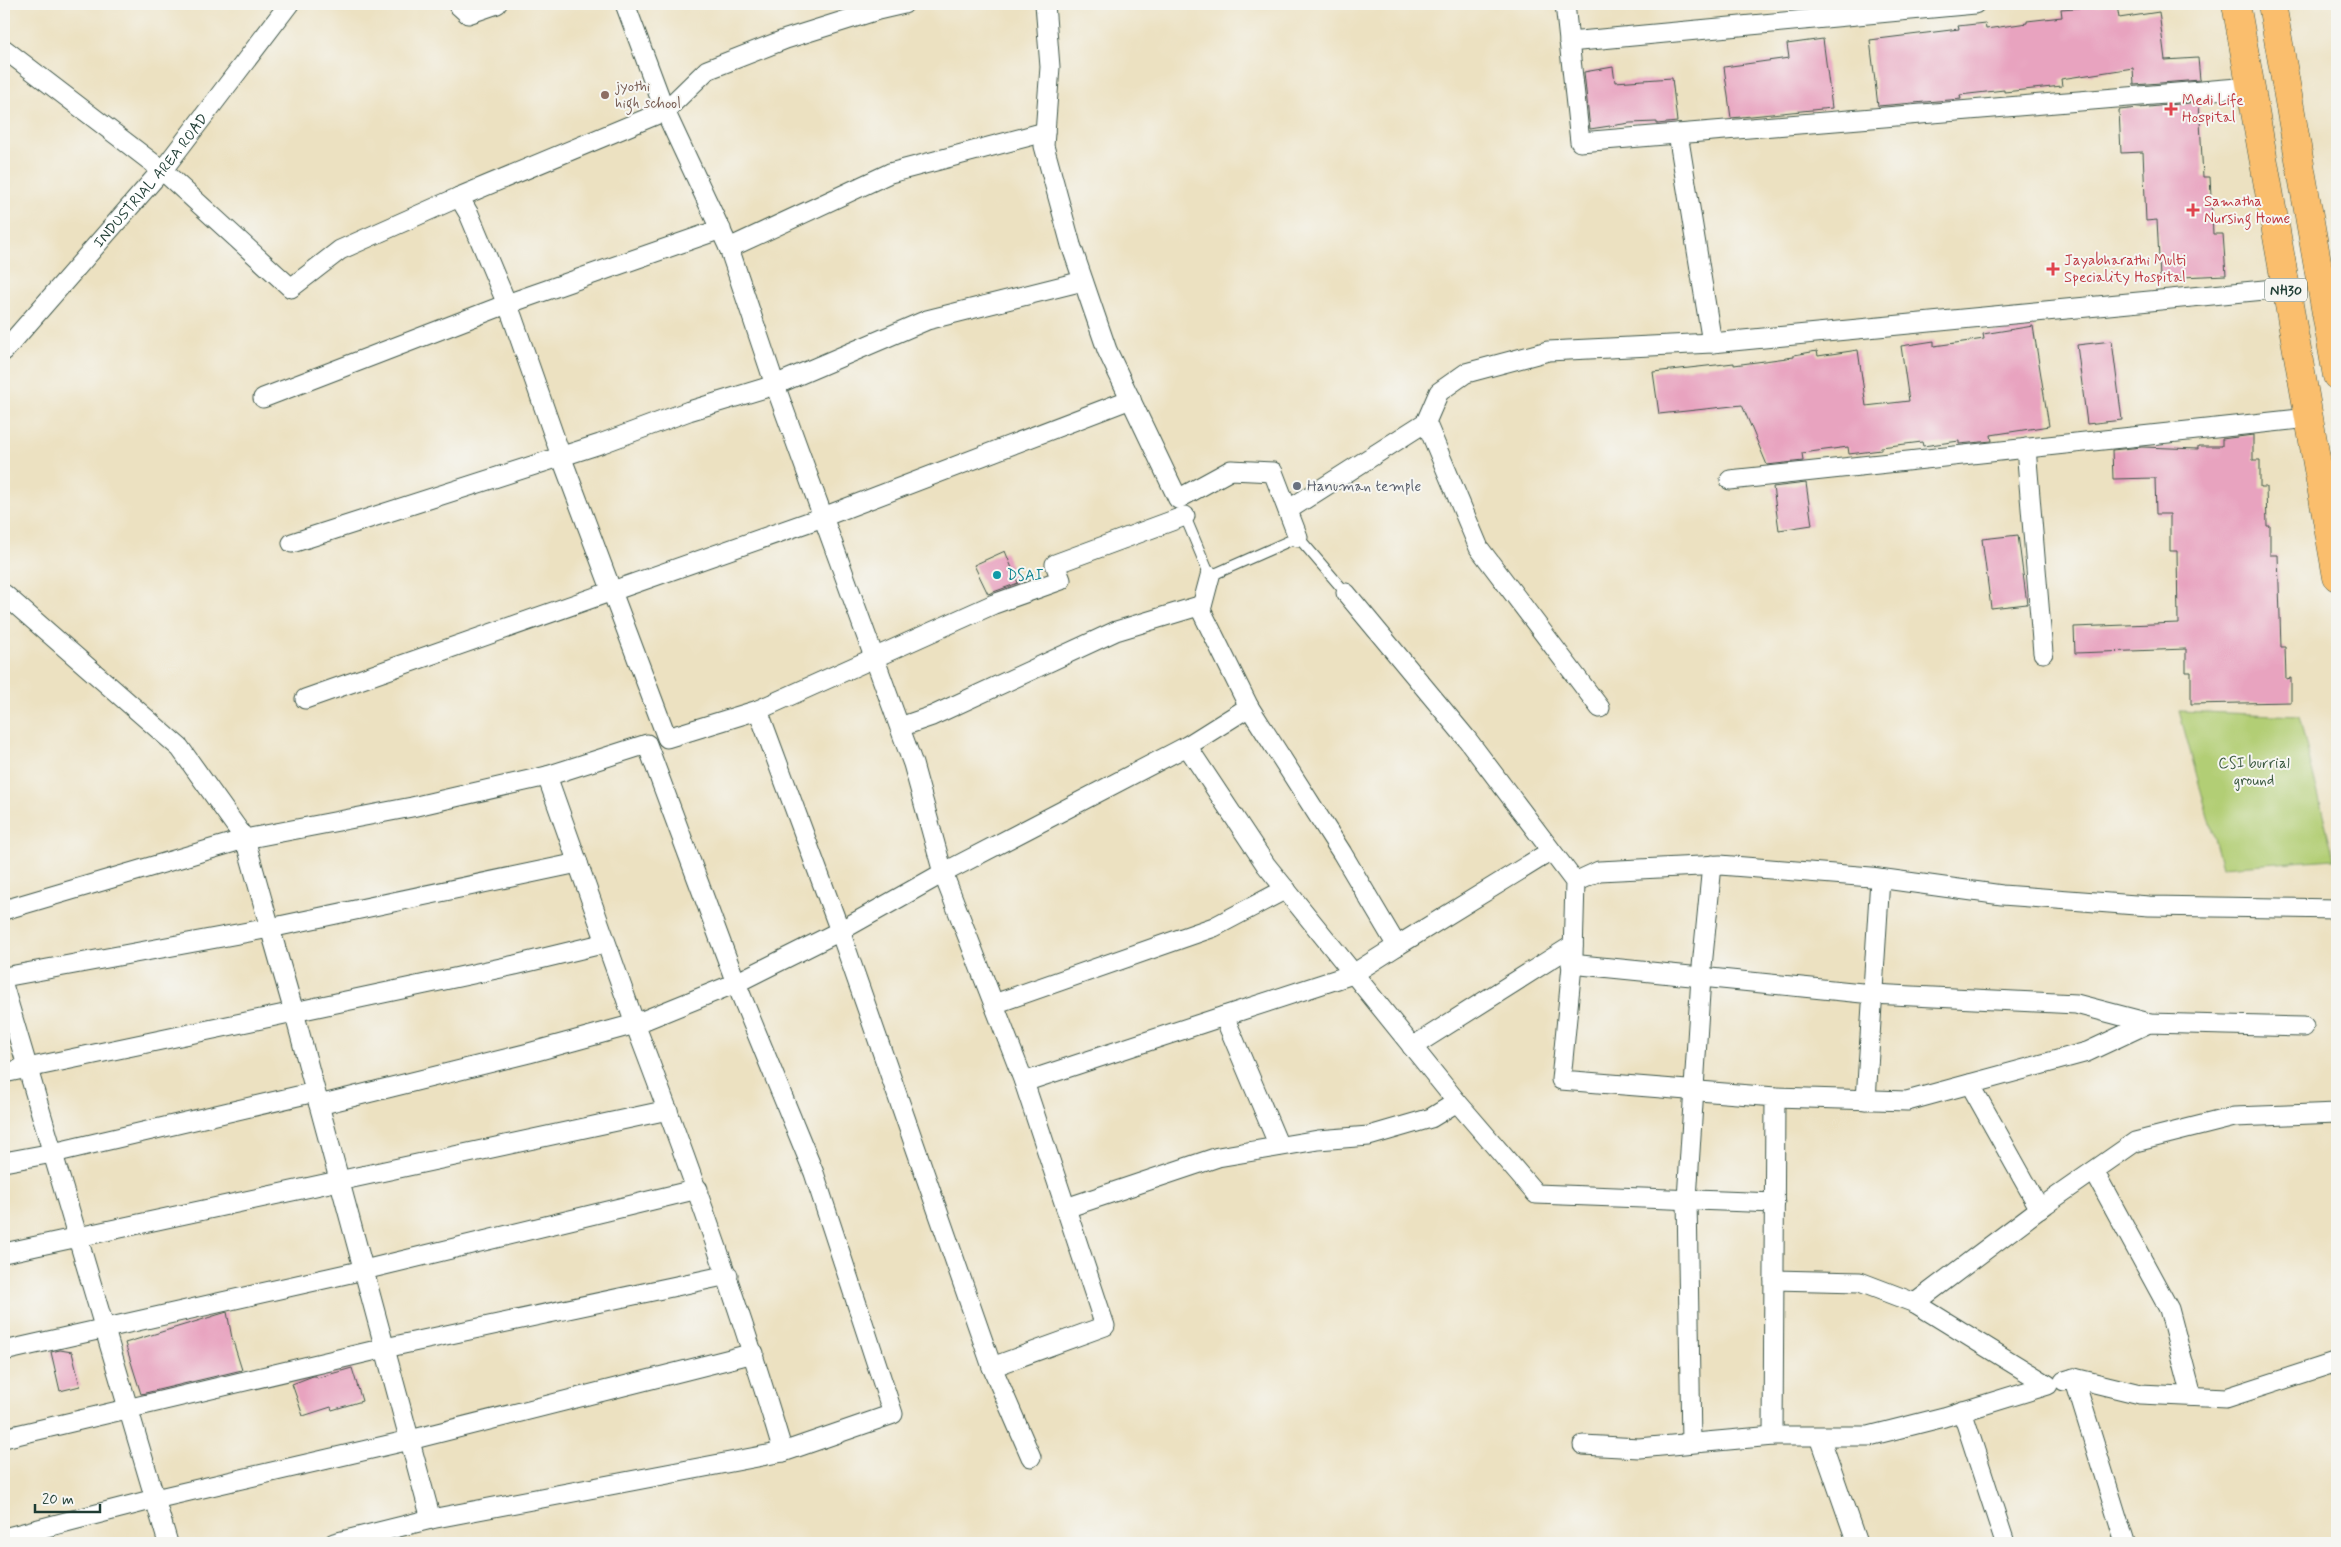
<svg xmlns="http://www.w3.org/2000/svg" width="2341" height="1547" viewBox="0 0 2341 1547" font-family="Mynerve,sans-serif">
<rect width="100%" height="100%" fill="#f6f6f2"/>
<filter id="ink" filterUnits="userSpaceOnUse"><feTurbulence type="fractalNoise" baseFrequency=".02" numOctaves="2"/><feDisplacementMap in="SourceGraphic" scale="10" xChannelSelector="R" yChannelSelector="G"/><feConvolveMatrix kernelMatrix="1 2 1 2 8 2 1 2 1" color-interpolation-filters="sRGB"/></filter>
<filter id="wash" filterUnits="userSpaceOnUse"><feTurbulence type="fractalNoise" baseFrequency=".0096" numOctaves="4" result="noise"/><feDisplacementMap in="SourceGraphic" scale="20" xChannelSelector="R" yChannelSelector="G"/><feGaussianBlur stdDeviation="1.12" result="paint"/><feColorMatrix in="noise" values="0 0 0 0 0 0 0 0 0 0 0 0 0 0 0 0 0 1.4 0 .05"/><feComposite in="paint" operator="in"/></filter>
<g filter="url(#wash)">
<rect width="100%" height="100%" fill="#ece1c1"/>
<!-- green -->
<path fill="#b2ce75" stroke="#688654" d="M 2179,711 L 2299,716 L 2334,859 L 2222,867 Z"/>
<g id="blocks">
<!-- building -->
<path fill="#e8a3bf" d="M 2117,5 L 2119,18 L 2159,12 L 2165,60 L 2198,58 L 2200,80 L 2134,85 L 2133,68 L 2061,79 L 2062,86 L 2004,92 L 2004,90 L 1960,95 L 1961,99 L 1878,106 L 1870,40 L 1959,29 L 1958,26 L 1985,23 L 1986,29 L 2027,23 L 2027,21 L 2062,17 L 2061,9 Z
M 1823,39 L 1832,108 L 1731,118 L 1724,67 L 1789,58 L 1787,44 Z
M 1613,67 L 1615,82 L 1672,78 L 1677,122 L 1657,124 L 1657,122 L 1630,123 L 1590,129 L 1584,72 Z
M 2199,102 L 2203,177 L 2210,177 L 2213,234 L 2223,234 L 2226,275 L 2160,278 L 2157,220 L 2146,221 L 2143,152 L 2121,153 L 2119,110 Z
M 2033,326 L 2049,426 L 1991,435 L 1992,441 L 1959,444 L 1959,441 L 1923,446 L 1922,442 L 1881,447 L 1881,450 L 1849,454 L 1848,447 L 1802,453 L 1803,461 L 1767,465 L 1742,405 L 1659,414 L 1653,372 L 1734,363 L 1734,365 L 1794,357 L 1794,355 L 1817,351 L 1818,356 L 1858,350 L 1866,406 L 1909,401 L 1901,346 L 1934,341 L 1934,346 L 1984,339 L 1983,334 Z
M 2112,341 L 2122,420 L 2087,424 L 2077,345 Z
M 2253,435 L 2253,460 L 2260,460 L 2260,487 L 2266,487 L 2267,526 L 2270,526 L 2270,555 L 2278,555 L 2281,647 L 2285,647 L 2286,679 L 2291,678 L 2291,702 L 2191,704 L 2191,672 L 2186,672 L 2186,649 L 2075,653 L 2074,627 L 2178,623 L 2177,551 L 2170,551 L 2170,514 L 2156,514 L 2155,478 L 2113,479 L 2112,450 L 2142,447 L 2198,449 L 2198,446 L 2222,446 L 2222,439 Z
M 1806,483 L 1812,525 L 1779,530 L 1773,487 Z
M 2018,535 L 2027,604 L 1991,608 L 1982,539 Z
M 1005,551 L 1018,583 L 988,594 L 974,565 Z
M 227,1312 L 232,1338 L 242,1370 L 141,1394 L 125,1343 Z
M 60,1350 L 72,1352 L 80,1386 L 60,1391 L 51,1352 Z
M 352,1368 L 362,1401 L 332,1410 L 331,1407 L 303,1416 L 292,1384 L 313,1376 L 316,1376 L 317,1378 Z"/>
</g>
</g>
<g filter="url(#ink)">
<use href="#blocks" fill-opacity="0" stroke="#3e5649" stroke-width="1"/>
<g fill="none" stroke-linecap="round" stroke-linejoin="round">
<!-- lane casing -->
<g stroke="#3e5649" stroke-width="12">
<path id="lane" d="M 1184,514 L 1210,576 L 1298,537 L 1346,593"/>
</g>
<!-- street casing -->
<g stroke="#3e5649" stroke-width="21">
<g id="street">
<path d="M 457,4 L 468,14 L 497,4"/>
<path d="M 625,4 L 665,111 L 729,248 L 775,385 L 927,320 L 1083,281"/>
<path d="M 1045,4 L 1050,67 L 1044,146 L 1071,245 L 1107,350 L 1178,499 L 1231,470 L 1273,472 L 1298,537"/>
<path d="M 1565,4 L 1580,142 L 2250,87"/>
<path d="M 1569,42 L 1975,4"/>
<path d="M 4,49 L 162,170 L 291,288 L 340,250 L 459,197 L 469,214 L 512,316 L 561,456 L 667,738 L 758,710 L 994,604 L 1061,580 L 1055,564 L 1185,516"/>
<path d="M 1678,134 L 1712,343 L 2285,288"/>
<path d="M 459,197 L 665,111 L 707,70 L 786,39 L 878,10 L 904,4"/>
<path d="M 729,248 L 890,173 L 1045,132"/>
<path id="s1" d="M 4,351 L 168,163 L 289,4"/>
<path d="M 263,398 L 507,304 L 721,229"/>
<path d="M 1426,422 L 1439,392 L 1466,373 L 1548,351 L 1712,343"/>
<path d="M 2026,448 L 2043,653"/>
<path d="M 1730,480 L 2309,418"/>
<path d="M 1288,510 L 1426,422 L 1479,548 L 1600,708"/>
<path d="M 292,543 L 600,444 L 689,411 L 775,385 L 913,764 L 943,873 L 1024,1082 L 1224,1016"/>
<path d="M 1346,593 L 1467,739 L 1575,882 L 1573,955 L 1561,1080 L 1775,1097 L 1773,1436 L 1869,1436 L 1944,1417 L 2048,1385 L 1915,1303 L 2046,1204 L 2135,1142 L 2234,1117 L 2337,1113"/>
<path d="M 4,594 L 180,748 L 245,839 L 412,807 L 547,776 L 635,1024 L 529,1053 L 319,1105 L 294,1012 L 515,965 L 606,943"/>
<path d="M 305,699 L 823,517 L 1131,399"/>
<path d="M 1249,707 L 1342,853 L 1397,946 L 1353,974 L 1224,1016 L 1279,1146"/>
<path d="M 758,710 L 840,931 L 943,873 L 1187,746 L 1249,707 L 1201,610 L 1210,576"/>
<path d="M 900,727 L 932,716 L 1116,631 L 1202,605"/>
<path d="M 1187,746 L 1266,865 L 1457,1102"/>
<path d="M 547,776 L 647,744 L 736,983 L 814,1173 L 893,1414 L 783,1452 C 740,1307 689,1165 635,1024 L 736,983 L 840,931 L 992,1367 L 1031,1457"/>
<path d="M 1575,882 L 1599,871 L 1720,865 L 1871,877 L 2002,895 L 2149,906 L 2337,909"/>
<path d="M 4,910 L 245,839 L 270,928 L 4,977"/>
<path d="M 1397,946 L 1551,851"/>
<path d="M 1571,964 L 1872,994 L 2076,1004 L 2149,1023"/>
<path d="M 4,988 L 168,1543"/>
<path d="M 994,1004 L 1214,927 L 1286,889"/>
<path d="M 1412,1047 L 1573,945"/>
<path d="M 4,1073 L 294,1012 L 270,928 L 578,863"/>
<path d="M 1970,1084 L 2040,1209"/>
<path d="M 1775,1097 L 1907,1101 L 2087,1052 L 2149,1023 L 2304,1027"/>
<path d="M 1866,1100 L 1880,879"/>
<path d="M 319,1105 L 431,1519"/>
<path d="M 4,1162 L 53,1153 L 315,1092"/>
<path d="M 2094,1171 L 2169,1309 L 2192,1396"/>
<path d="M 1066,1208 L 1218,1157 L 1318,1140 L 1369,1136 L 1431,1118 L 1457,1102 L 1536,1194 L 1775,1203"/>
<path d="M 4,1253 L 668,1110"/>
<path d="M 1774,1280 L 1860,1282 L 1915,1303"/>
<path d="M 4,1351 L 364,1270 L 698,1189"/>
<path d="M 992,1367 L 1105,1326 L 1024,1082"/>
<path d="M 2074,1378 L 2140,1394 L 2226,1398 L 2337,1362"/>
<path d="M 2064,1381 L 2074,1378 L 2125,1543"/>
<path d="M 1962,1411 L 2005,1543"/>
<path d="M 1820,1437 L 1857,1543"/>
<path d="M 4,1438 L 385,1348 L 728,1275"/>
<path d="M 1691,1443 L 1687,1199 L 1701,977 L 1712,865"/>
<path d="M 1583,1445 L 1639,1448 L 1773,1436"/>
<path d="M 4,1538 L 155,1499 L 410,1440 L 754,1353"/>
<path d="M 334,1543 L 431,1519 L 783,1452"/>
</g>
</g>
<!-- highway casing -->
<g stroke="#3e5649" stroke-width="29">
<path id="highway" d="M 2236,4 L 2337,577
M 2272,4 L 2337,376"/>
</g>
<!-- lane -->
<use href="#lane" stroke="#fff" stroke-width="10"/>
<!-- street -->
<use href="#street" stroke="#fff" stroke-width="19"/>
<!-- highway -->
<use href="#highway" stroke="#fabe6d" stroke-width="28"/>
</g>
</g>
<!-- markers -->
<circle fill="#8d6e63" stroke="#f6f6f2" stroke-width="2" cx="605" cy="95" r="5"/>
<g fill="#e0444e" stroke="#f6f6f2" stroke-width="2">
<path d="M2168.5 101.5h5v5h5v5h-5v5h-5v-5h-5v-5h5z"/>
<path d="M2190.5 202.5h5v5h5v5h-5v5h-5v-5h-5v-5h5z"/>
<path d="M2050.5 261.5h5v5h5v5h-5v5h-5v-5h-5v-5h5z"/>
</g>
<circle fill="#6b7280" stroke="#f6f6f2" stroke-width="2" cx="1297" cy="486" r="5"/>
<circle fill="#0f9aa8" stroke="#f6f6f2" stroke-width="2" cx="997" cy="575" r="5"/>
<g text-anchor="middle" stroke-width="4" stroke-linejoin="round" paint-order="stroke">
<!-- shield labels -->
<rect fill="#f6f6f2" stroke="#60746d" stroke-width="1" x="2265" y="278.5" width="42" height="23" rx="4"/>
<g font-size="14" font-weight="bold" fill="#1f3d34">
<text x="2286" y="295">NH30</text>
</g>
<!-- education labels -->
<g font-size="15" fill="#785e54" stroke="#f6f6f2" text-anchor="start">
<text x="615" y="91">jyothi<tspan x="615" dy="17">high school</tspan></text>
</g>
<!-- health labels -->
<g font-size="15" fill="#be3a42" stroke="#f6f6f2" text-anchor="start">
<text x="2182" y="105">Medi Life<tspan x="2182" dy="17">Hospital</tspan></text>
<text x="2204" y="206">Samatha<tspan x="2204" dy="17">Nursing Home</tspan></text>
<text x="2064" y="265">Jayabharathi Multi<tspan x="2064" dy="17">Speciality Hospital</tspan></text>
</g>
<!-- street labels -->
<g font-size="15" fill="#1f3d34" stroke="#f6f6f2">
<text dy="5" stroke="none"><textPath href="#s1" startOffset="225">INDUSTRIAL AREA ROAD</textPath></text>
</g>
<!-- worship labels -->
<g font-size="15" fill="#5b616d" stroke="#f6f6f2" text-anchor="start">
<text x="1307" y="491">Hanuman temple</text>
</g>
<!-- culture labels -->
<g font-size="15" fill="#0d838f" stroke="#f6f6f2" text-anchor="start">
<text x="1007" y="580">DSAI</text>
</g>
<!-- park labels -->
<g font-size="15" fill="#3c5a41" stroke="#f6f6f2">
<text x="2254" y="768">CSI burrial<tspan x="2254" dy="17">ground</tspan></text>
</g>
</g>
<!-- margin -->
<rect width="2341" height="1547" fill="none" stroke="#f6f6f2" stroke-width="20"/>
<!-- scale -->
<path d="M35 1504v8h65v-8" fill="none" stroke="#1f3d34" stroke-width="2.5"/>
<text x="42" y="1504" font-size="15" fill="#1f3d34" stroke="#f6f6f2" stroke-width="4" paint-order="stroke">20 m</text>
</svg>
